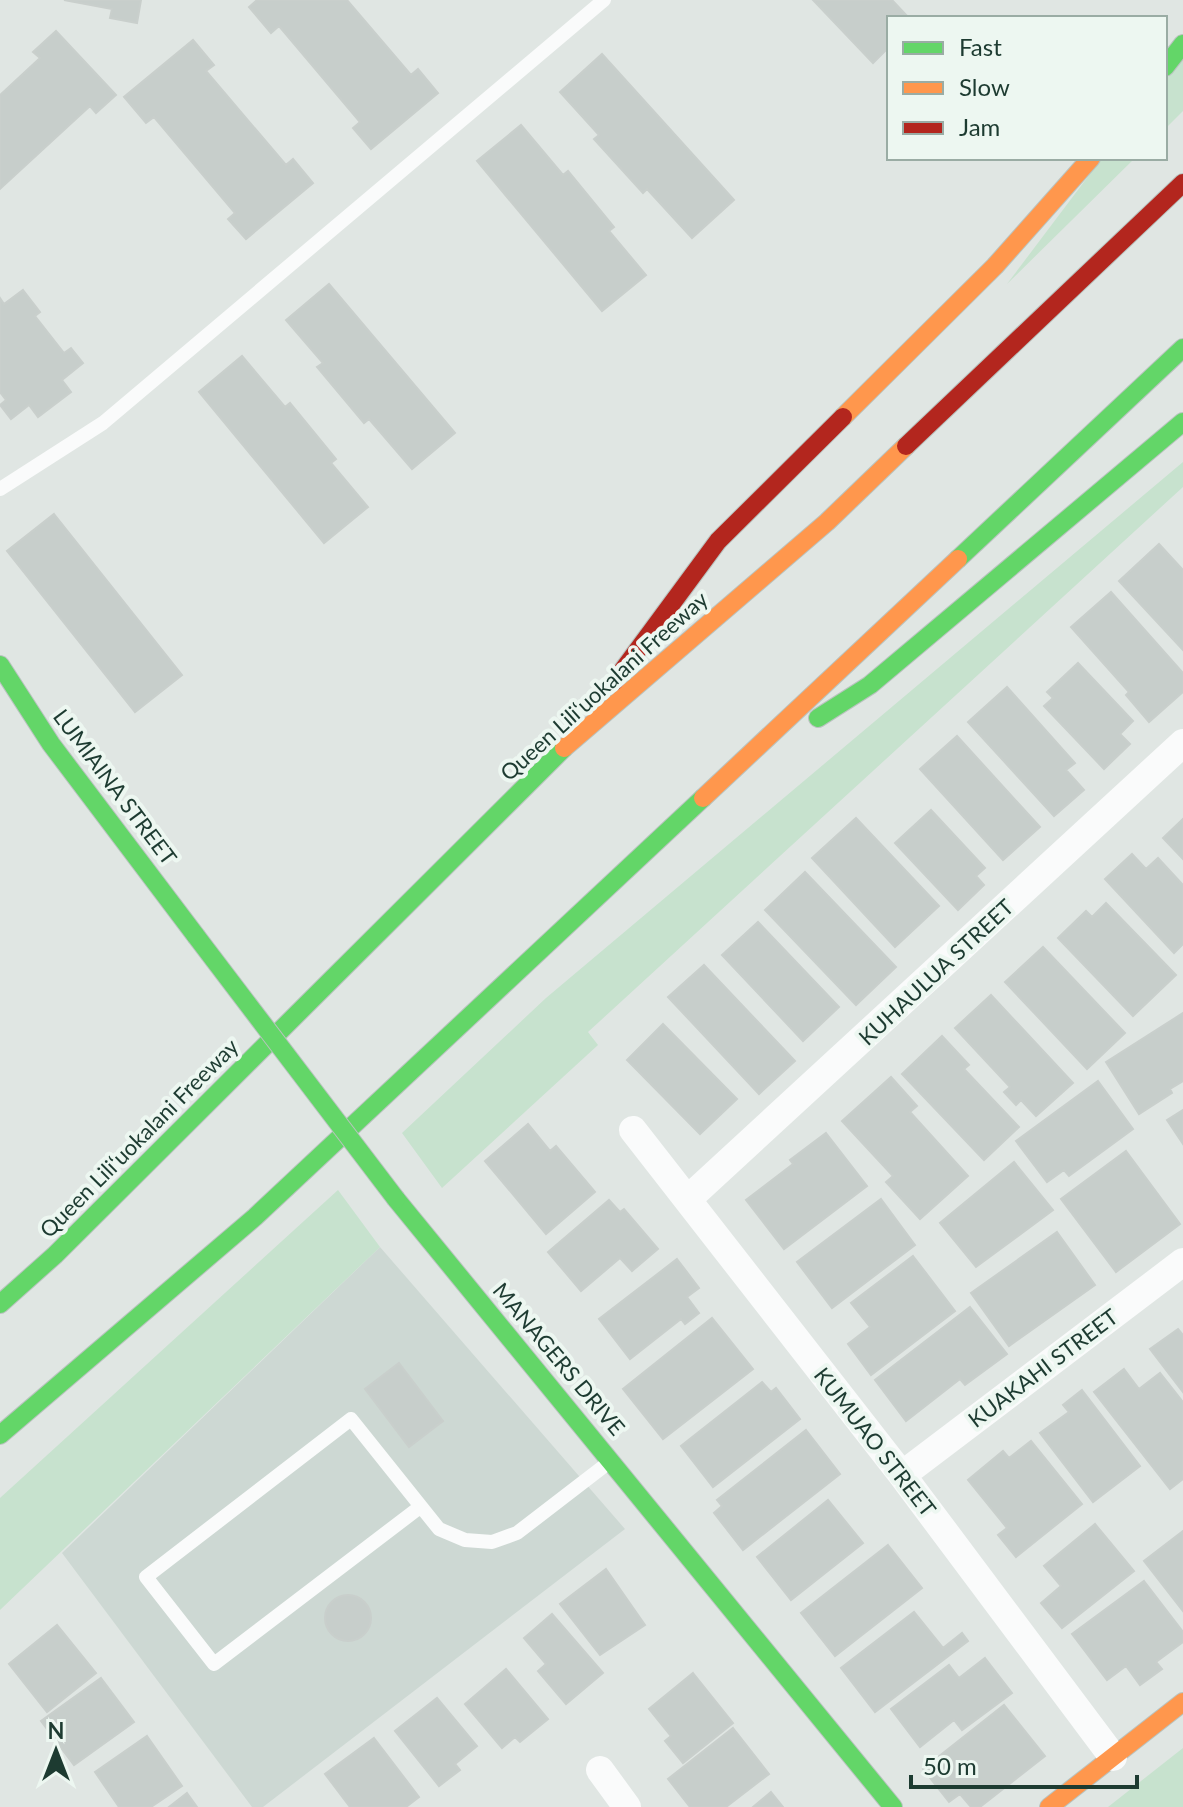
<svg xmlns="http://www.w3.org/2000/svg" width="1183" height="1807" viewBox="0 0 1183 1807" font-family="Lato,sans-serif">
<rect width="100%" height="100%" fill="#e0e6e3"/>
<!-- built -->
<path fill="#cdd8d3" d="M 380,1247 L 625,1529 L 263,1807 L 252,1807 L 62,1553 Z"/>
<!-- green -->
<path fill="#c7e2ce" d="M 1183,59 L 1183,111 L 1165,129 L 1165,81 Z
M 1102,158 L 1135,158 L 1007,284 Z
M 1183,462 L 1183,487 L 588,1032 L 598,1045 L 442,1188 L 402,1133 L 546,998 Z
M 338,1190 L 380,1247 L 0,1610 L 0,1498 Z
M 1183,1748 L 1183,1807 L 1108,1807 Z"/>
<!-- building -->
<path fill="#c7cecb" stroke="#c9cfcc" stroke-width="2" d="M 64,0 L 141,0 L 137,23 L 110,18 L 112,9 Z
M 257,0 L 347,0 L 411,75 L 418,69 L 438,93 L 371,149 L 353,128 L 360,122 L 279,26 L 271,33 L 249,7 Z
M 813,0 L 892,0 L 909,18 L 889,18 L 889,47 L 873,63 Z
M 56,31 L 116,95 L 96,113 L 90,106 L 0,189 L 0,95 L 40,58 L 33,52 Z
M 193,40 L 214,65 L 206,71 L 286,165 L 293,159 L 313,183 L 246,239 L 228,219 L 235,213 L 154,117 L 146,123 L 124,97 Z
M 602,54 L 734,200 L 692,238 L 647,189 L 643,193 L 594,139 L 599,135 L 560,92 Z
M 521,125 L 563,175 L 568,171 L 614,227 L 609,231 L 646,275 L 602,311 L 477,161 Z
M 329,284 L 455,433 L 412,469 L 369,419 L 364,423 L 317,367 L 323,363 L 286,320 Z
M 23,290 L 40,312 L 35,316 L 64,353 L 71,348 L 83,363 L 62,380 L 71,392 L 38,417 L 29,405 L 11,419 L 0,405 L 6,400 L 0,392 L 0,298 L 4,304 Z
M 242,356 L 285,407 L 290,403 L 336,459 L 331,463 L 368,507 L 324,543 L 199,392 Z
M 54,514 L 182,675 L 135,712 L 7,551 Z
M 1159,544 L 1183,570 L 1183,650 L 1119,581 Z
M 1111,592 L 1183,673 L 1183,692 L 1149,722 L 1126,695 L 1129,692 L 1071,627 Z
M 1078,663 L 1133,721 L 1120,734 L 1130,744 L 1104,769 L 1044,706 L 1053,698 L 1047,692 Z
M 1007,687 L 1075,763 L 1066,770 L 1084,790 L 1054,816 L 968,722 Z
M 957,736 L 1040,827 L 1003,860 L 920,769 Z
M 931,810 L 985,868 L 976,876 L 984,885 L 958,910 L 895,843 Z
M 856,818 L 939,906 L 895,947 L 812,858 Z
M 1183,819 L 1183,859 L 1163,838 Z
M 1132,854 L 1146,869 L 1158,858 L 1183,885 L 1183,944 L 1174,953 L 1105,879 Z
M 805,872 L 896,967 L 856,1005 L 765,910 Z
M 1106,903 L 1176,975 L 1133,1016 L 1058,938 L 1086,911 L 1092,917 Z
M 758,922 L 839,1007 L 803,1041 L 722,955 Z
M 1043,947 L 1125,1033 L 1087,1069 L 1005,982 Z
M 704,965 L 795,1061 L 759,1094 L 668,997 Z
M 991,995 L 1073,1083 L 1036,1116 L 1021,1100 L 1016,1105 L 1004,1092 L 1010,1087 L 955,1028 Z
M 1183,1013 L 1183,1081 L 1170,1089 L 1172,1093 L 1139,1114 L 1106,1062 Z
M 663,1024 L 737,1099 L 700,1134 L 627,1060 Z
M 942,1036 L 969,1065 L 964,1069 L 1019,1127 L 984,1160 L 902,1074 Z
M 891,1077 L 917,1106 L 910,1112 L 968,1176 L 920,1219 L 886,1182 L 893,1176 L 842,1121 Z
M 1098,1081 L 1133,1129 L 1069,1176 L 1064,1170 L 1047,1182 L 1016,1141 Z
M 1183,1110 L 1183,1144 L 1167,1120 Z
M 528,1124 L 550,1151 L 556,1146 L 595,1192 L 546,1234 L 485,1161 Z
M 826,1133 L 867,1186 L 784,1249 L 746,1200 L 793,1164 L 790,1160 Z
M 1126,1151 L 1180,1224 L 1116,1272 L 1061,1199 Z
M 1014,1162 L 1053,1210 L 976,1267 L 940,1223 Z
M 881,1199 L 915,1245 L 832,1308 L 797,1262 Z
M 609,1200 L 620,1212 L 624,1209 L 658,1249 L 632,1271 L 620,1258 L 581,1291 L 548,1252 Z
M 1057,1232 L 1095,1285 L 1009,1346 L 971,1293 Z
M 913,1256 L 955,1311 L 871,1375 L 848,1344 L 870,1327 L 851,1303 Z
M 677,1259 L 699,1288 L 687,1297 L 699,1313 L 685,1324 L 681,1319 L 630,1359 L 599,1319 Z
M 970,1307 L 1007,1354 L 965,1385 L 960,1379 L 906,1421 L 875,1380 Z
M 712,1318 L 753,1369 L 663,1439 L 623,1389 Z
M 1178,1329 L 1183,1335 L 1183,1392 L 1150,1349 Z
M 399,1363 L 443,1421 L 409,1447 L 365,1389 Z
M 1124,1369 L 1139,1389 L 1160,1373 L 1183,1402 L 1183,1479 L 1170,1489 L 1094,1392 Z
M 762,1382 L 771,1392 L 776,1388 L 800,1419 L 713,1487 L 681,1446 Z
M 1082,1390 L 1140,1466 L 1093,1502 L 1040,1433 L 1069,1412 L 1063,1405 Z
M 806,1430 L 840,1474 L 743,1550 L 714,1513 L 722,1506 L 717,1500 Z
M 1031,1441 L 1082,1504 L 1016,1557 L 998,1535 L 1007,1528 L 968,1480 L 1003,1451 L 1009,1458 Z
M 828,1500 L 863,1543 L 791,1600 L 757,1557 Z
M 1095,1524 L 1134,1571 L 1062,1628 L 1041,1603 L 1061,1586 L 1044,1566 Z
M 1183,1531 L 1183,1611 L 1144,1561 Z
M 888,1545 L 922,1588 L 835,1656 L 801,1613 Z
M 606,1569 L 645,1625 L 600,1655 L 560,1604 Z
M 1144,1581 L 1183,1632 L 1183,1642 L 1156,1662 L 1162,1669 L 1140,1685 L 1126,1666 L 1107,1680 L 1072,1634 Z
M325 1618a23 23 0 1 1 46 0a23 23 0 1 1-46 0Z
M 914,1612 L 943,1648 L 962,1633 L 968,1641 L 875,1712 L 841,1668 Z
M 552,1614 L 603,1673 L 566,1704 L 538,1671 L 546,1664 L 524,1638 Z
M 57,1625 L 96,1673 L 47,1712 L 9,1664 Z
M 985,1658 L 1012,1693 L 962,1730 L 954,1720 L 920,1747 L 891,1709 L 949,1665 L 959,1678 Z
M 506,1669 L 548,1719 L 520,1742 L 515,1737 L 502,1748 L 465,1704 Z
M 693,1673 L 733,1723 L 683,1763 L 665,1741 L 671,1736 L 649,1709 Z
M 101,1678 L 134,1722 L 74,1765 L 41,1721 Z
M 437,1698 L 477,1746 L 455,1764 L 460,1770 L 439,1786 L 395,1731 Z
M 1004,1705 L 1045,1756 L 980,1807 L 971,1807 L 960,1794 L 949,1802 L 923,1769 Z
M 733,1728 L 769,1774 L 726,1807 L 690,1807 L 668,1779 Z
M 147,1736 L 182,1786 L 151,1807 L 119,1807 L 95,1772 Z
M 374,1738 L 419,1797 L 406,1807 L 350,1807 L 325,1774 Z
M 771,1792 L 783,1807 L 753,1807 Z
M 187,1793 L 197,1807 L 169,1807 Z"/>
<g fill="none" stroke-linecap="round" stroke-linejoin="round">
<!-- fast casing -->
<g stroke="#b9c3bf" stroke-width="20">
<path id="fast" d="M 1165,67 L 1183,44
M 958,559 L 1183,348
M 0,665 L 51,744 L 196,936
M 818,718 L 870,685 L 1183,422
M 396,1199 L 893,1807
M 0,1304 L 55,1255 L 564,748
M 0,1435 L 255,1217 L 703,798"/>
</g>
<!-- slow casing -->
<g stroke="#b9c3bf" stroke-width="20">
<path id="slow" d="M 843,417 L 995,266 L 1091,158
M 564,748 L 827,522 L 906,446
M 703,798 L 958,559
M 1049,1807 L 1183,1702"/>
</g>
<!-- jam casing -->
<g stroke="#b9c3bf" stroke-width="20">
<path id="jam" d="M 906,446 L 1183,183
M 614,682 L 718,541 L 843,417"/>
</g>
<!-- lane -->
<path stroke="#fafbfb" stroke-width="14" d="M 0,489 L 103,423 L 604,0
M 420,1507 L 214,1664 L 146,1577 L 351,1419 L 439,1529 L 465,1540 L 492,1542 L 517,1533 L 608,1463"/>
<!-- street -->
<path stroke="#fafbfb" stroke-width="28" d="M 633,1130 L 902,1475 L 1113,1757
M 688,1199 L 1183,743
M 902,1475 L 1183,1262
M 600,1770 L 627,1807"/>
<!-- fast -->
<use href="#fast" stroke="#63d668" stroke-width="18"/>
<!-- slow -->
<use href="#slow" stroke="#ff974d" stroke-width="18"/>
<!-- jam -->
<use href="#jam" stroke="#b3261e" stroke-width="18"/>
<!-- fast-bridge casing -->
<g stroke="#b9c3bf" stroke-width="20" stroke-linecap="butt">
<path id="fast-bridge" d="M 196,936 L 396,1199"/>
</g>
<!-- fast-bridge -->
<use href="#fast-bridge" stroke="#63d668" stroke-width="18"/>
</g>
<g text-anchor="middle" stroke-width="8" stroke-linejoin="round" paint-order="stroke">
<!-- street labels -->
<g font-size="22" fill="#1d3b31" stroke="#edf7f1">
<text transform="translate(604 686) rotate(-42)" y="8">Queen Liliʻuokalani Freeway</text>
<text transform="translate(115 787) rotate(53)" y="8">LUMIAINA STREET</text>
<text transform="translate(936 972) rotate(-43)" y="8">KUHAULUA STREET</text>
<text transform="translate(139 1138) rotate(-45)" y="8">Queen Liliʻuokalani Freeway</text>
<text transform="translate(559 1359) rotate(50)" y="8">MANAGERS DRIVE</text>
<text transform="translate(1043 1368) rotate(-37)" y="8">KUAKAHI STREET</text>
<text transform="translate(875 1442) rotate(52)" y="8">KUMUAO STREET</text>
</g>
</g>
<!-- legend -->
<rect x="887" y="16" width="280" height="144" fill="#edf7f1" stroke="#9aaca4" stroke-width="2"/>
<rect x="903" y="42" width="40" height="12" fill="#63d668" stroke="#9aaca4" stroke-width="2"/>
<text x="959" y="56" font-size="24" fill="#1d3b31">Fast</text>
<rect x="903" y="82" width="40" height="12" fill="#ff974d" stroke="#9aaca4" stroke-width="2"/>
<text x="959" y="96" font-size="24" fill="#1d3b31">Slow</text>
<rect x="903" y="122" width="40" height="12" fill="#b3261e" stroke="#9aaca4" stroke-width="2"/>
<text x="959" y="136" font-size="24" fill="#1d3b31">Jam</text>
<!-- north arrow -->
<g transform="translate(56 1751)" stroke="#edf7f1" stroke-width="6" paint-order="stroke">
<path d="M0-6L14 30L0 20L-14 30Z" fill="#1d3b31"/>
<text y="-12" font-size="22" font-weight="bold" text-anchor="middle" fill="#1d3b31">N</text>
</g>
<!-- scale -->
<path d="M911 1775v12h226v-12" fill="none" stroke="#1d3b31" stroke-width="4"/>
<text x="923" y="1775" font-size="24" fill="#1d3b31" stroke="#edf7f1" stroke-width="6" paint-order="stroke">50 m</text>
</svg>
